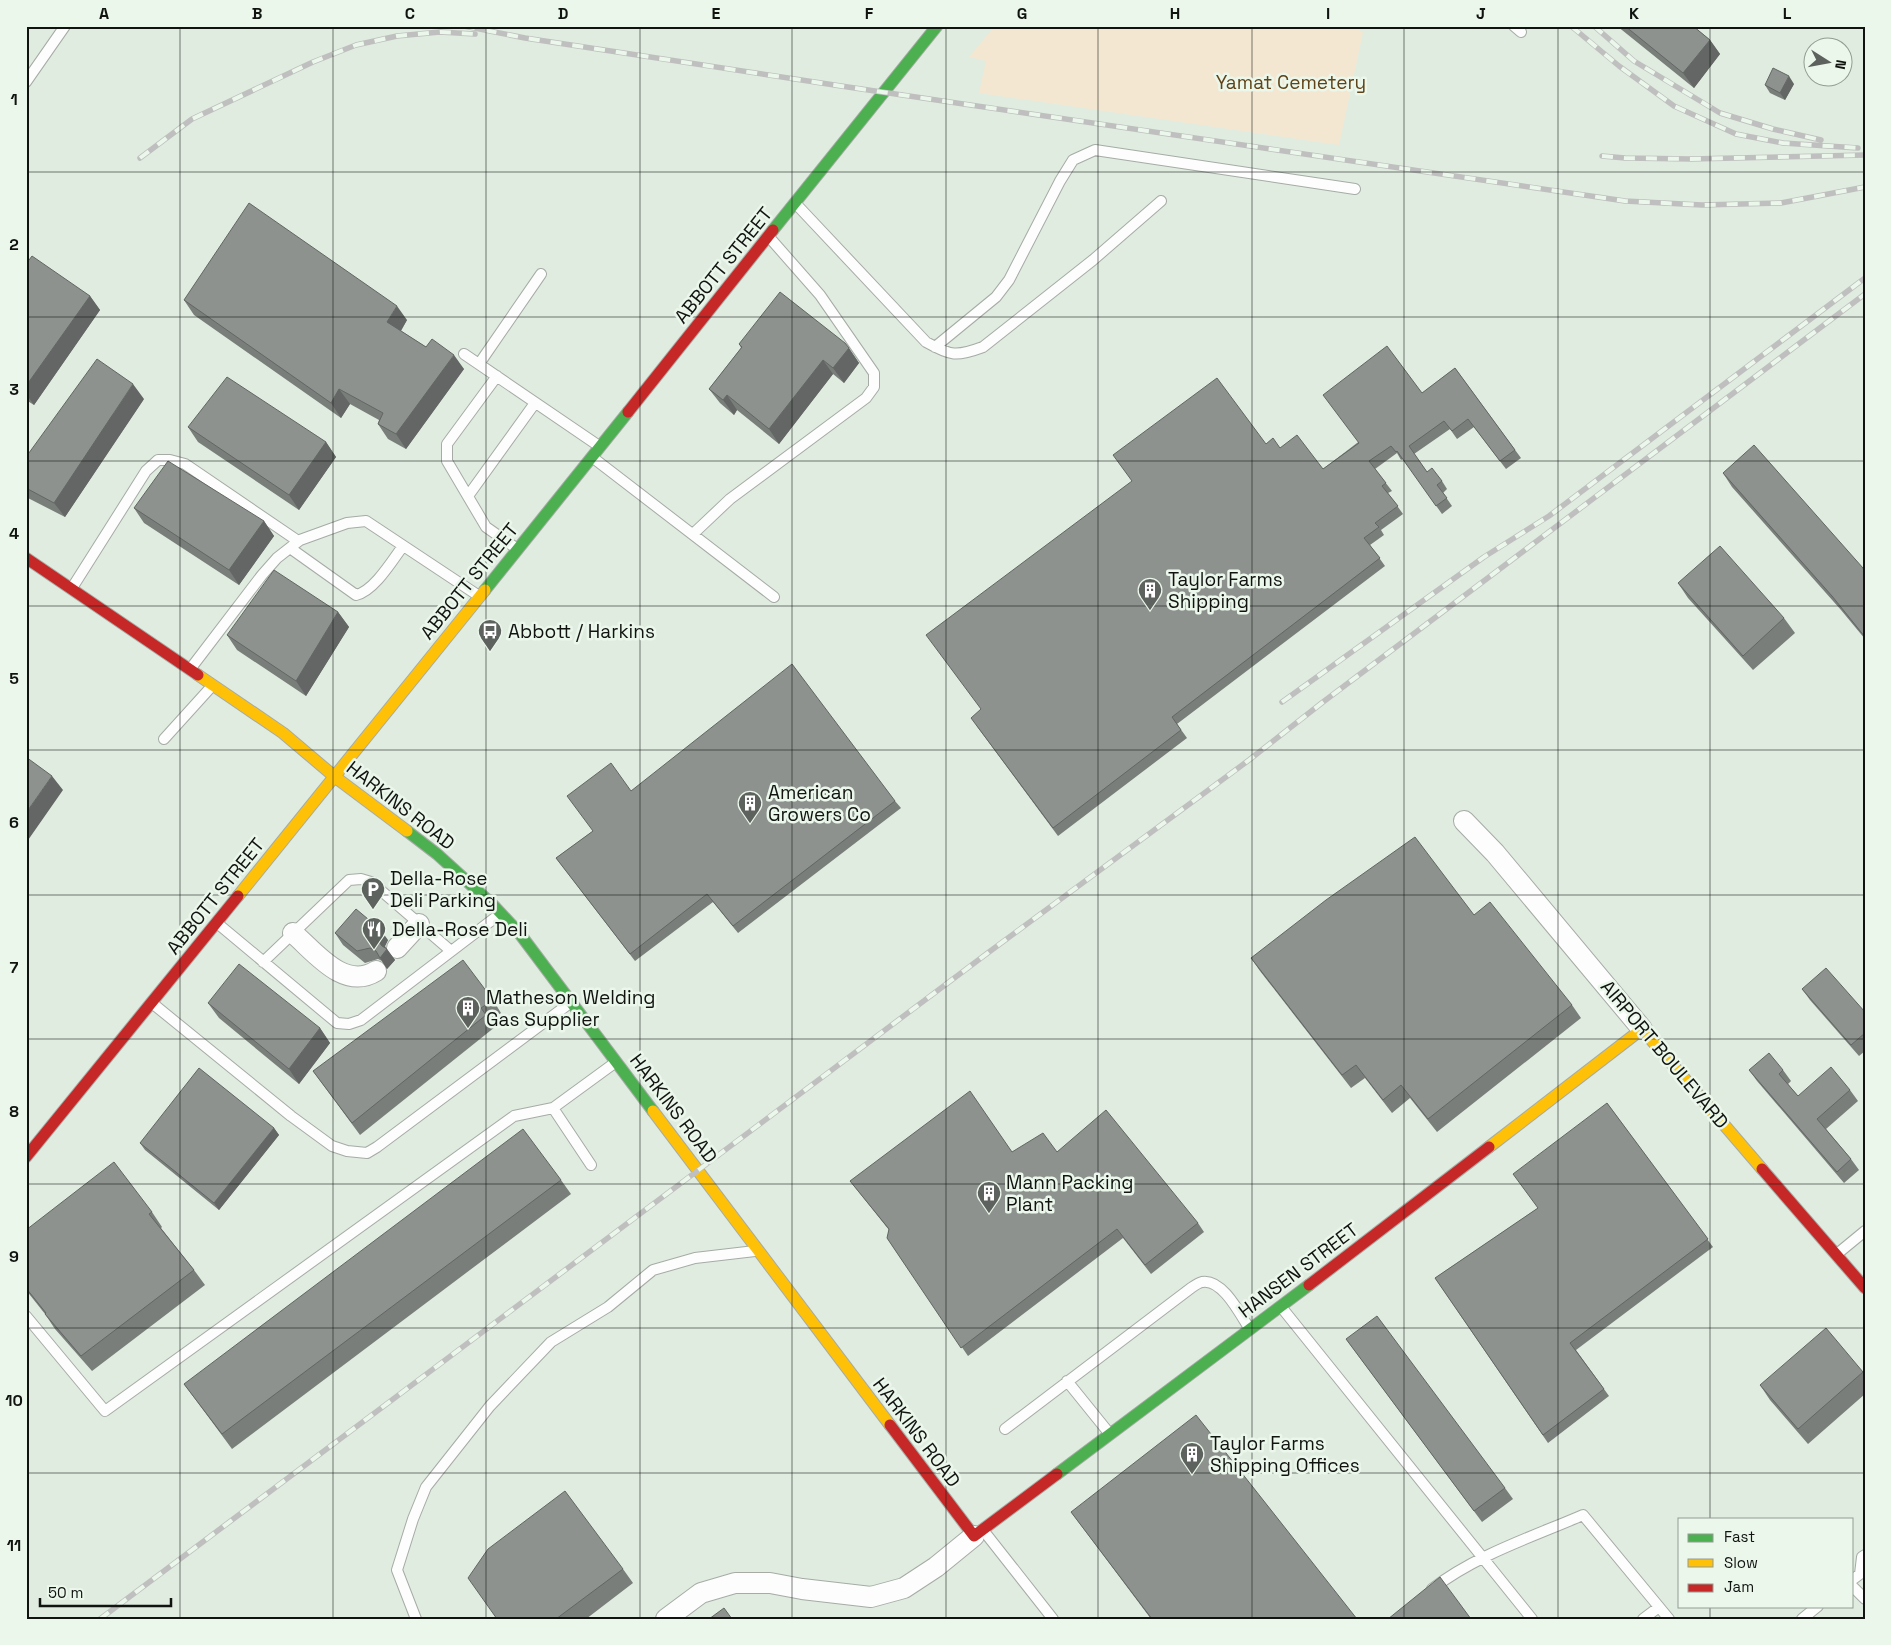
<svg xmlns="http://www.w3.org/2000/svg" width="1891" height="1645" viewBox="0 0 1891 1645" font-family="'Space Grotesk',sans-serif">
<rect width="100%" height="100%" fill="#eef4ee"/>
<!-- built -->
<path fill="#e0ece0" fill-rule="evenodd" d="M 26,26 L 1865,26 L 1865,1619 L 26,1619 ZM 1814,48 L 1844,48 L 1844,78 L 1814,78 ZM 1680,1519 L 1852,1519 L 1852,1606 L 1680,1606 Z"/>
<!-- green -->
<path fill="#f4e7d1" d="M 995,26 L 1350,26 L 1363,32 L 1339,145 L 979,93 L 986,61 L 969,57 Z"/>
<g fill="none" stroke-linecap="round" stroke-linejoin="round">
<!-- lane casing -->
<g stroke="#a6aba6" stroke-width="12">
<path id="lane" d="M 1514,26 L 1521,32
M 26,82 L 65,26
M 796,204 L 926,342 C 951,356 956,357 983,347 L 1093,260 L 1161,201
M 935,347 L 996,297 L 1009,280 L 1060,181 L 1073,160 L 1095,150 L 1355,189
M 464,354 L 599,446
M 479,364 L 541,274
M 497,376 L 447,444 L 447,461 L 486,527 L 516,548
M 592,457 L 774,597
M 468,496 L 535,403
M 693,534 L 730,499 L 866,398 L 874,387 L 874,373 L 820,295 L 769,237
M 290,548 L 356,595 C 374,591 392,561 403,546
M 72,588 L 146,471 L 158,460 L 170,460 L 185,464 L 298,541
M 191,668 L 262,575 L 277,558 L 300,540 L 347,523 L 366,521 L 479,596
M 164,739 L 212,686
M 217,923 L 337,1023 L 349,1024 L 361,1020 L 500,914
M 263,962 L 349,880 L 361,879 L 371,882 L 451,951
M 152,1003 L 291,1116 L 332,1146 L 347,1151 L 367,1153 L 377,1147 L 570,1003
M 591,1165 L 553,1108 L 616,1062
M 1837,1254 L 1865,1231
M 1282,1308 L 1532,1619
M 26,1316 L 105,1411 L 514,1116 L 553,1108
M 1067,1381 L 1109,1433
M 1005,1429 L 1191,1288 C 1194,1286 1198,1283 1202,1282 C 1222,1278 1240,1314 1249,1328
M 983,1530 L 1053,1619
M 1852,1580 L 1860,1574 L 1862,1557 L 1865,1555
M 1852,1586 L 1865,1599
M 1432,1589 C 1476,1555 1532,1537 1583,1515 L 1669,1619
M 416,1619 L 397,1570 L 413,1519 L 426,1487 L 490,1406 L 551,1342 L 608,1307 L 653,1270 L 695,1258 L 755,1251
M 1643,1619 L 1659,1607
M 1802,1619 L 1818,1606"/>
</g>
<!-- street casing -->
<g stroke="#a6aba6" stroke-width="22">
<path id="street" d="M 1464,821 L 1495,853 L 1642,1029
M 293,933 C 315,952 344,991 376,971
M 397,948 L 419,924
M 666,1619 L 701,1593 L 735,1583 L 770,1583 L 802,1589 L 871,1597 L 904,1588 L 936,1567 L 974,1536"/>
</g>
<!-- fast casing -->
<g stroke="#a6aba6" stroke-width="13">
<path id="fast" d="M 773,230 L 937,26
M 485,590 L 628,412
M 407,831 L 437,854 L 492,904 L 520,934 L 653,1111
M 1057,1474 L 1309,1285"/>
</g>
<!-- slow casing -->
<g stroke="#a6aba6" stroke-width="13">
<path id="slow" d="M 198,675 L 283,733 L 335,777 L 407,831
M 238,896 L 485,590
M 653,1111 L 890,1425
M 1489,1147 L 1642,1029 L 1762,1169"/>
</g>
<!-- jam casing -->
<g stroke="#a6aba6" stroke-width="13">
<path id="jam" d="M 628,412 L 773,230
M 26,558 L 198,675
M 26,1157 L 238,896
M 1762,1169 L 1865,1288
M 1309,1285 L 1489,1147
M 890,1425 L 974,1536 L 1057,1474"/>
</g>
<!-- lane -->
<use href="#lane" stroke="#fcfdfc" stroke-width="10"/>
<!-- street -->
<use href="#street" stroke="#fcfdfc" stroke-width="20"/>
<!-- fast -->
<use href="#fast" stroke="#4caf50" stroke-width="11"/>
<!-- slow -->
<use href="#slow" stroke="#ffc107" stroke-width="11"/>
<!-- jam -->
<use href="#jam" stroke="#c62828" stroke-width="11"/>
<!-- rail casing -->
<g stroke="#bebfbe" stroke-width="5.5">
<path id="rail" d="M 464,26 L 525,38 L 841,86 L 1625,201 L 1702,205 L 1781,203 L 1865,187
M 1571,26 L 1619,66 L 1674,106 L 1736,134 L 1783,143 L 1858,148
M 1594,26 L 1634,61 L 1720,113 L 1773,129 L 1821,140
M 1602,156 L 1625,158 L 1691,159 L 1865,155
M 140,158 L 192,119 L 313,62 L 356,45 L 397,36 L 440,32 L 475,34
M 1282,702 L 1484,557 L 1549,516 L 1865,278
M 100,1619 L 989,952 L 1249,760 L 1323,702 L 1865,294"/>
</g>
<!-- rail -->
<use href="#rail" stroke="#ebf7eb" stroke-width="4" stroke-dasharray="11" stroke-linecap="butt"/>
</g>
<!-- wall -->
<path fill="#797e7b" d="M 1617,26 L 1693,26 L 1710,40 L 1720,54 L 1694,88 Z
M 1794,84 L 1785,100 L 1770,93 L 1765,85 Z
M 26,264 L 90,296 L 100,310 L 34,405 L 26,400 Z
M 184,300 L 407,320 L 401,331 L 426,347 L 464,369 L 406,449 L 388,439 L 378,424 L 379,420 L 350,404 L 341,418 L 194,315 Z
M 845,343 L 859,363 L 844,383 L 833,374 L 779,444 L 737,410 L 734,415 L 720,403 L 709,389 L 741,348 L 739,344 Z
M 1455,368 L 1521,458 L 1506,469 L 1474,427 L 1457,439 L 1450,429 L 1414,454 L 1427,472 L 1442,481 L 1447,489 L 1443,493 L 1452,506 L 1442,514 L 1403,459 L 1401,460 L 1397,453 L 1375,469 L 1392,491 L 1388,493 L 1403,514 L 1381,530 L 1384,535 L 1370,545 L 1385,566 L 1177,724 L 1187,738 L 1058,836 L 976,725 L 981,709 L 1266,444 L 1280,448 L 1323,469 Z
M 144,399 L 65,517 L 26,497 L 26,457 Z
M 188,427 L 326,442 L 336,457 L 299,510 L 198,442 Z
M 1723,473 L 1863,568 L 1865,571 L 1865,639 L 1841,610 L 1732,487 Z
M 134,508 L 264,521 L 274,536 L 239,585 L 144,523 Z
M 1678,583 L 1784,618 L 1795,633 L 1753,670 L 1688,598 Z
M 338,612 L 349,627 L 306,696 L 237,650 L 227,635 Z
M 631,791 L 895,801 L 901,808 L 738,933 L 713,902 L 635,961 L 556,858 L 593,831 Z
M 1474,915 L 1572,1005 L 1581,1018 L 1437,1132 L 1410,1098 L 1392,1113 L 1365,1078 L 1351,1088 L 1260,971 L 1251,958 Z
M 335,933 L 388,940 L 385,946 L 386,948 L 395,960 L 387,969 L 382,961 L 378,959 L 365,963 L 343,945 Z
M 1802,989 L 1865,1012 L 1865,1051 L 1859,1056 L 1810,1000 Z
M 493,1000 L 501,1013 L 490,1020 L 495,1027 L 360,1135 L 313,1071 Z
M 208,1003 L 320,1028 L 330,1043 L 299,1084 L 219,1018 Z
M 1749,1070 L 1783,1070 L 1791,1081 L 1788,1084 L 1798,1096 L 1850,1090 L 1858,1101 L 1826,1129 L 1851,1159 L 1859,1170 L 1844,1183 L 1757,1081 Z
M 1607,1103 L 1713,1247 L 1576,1350 L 1609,1396 L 1548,1443 L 1435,1278 L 1538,1208 Z
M 274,1128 L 279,1135 L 219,1210 L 145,1150 L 140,1143 Z
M 1013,1152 L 1057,1152 L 1198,1223 L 1204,1232 L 1151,1274 L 1123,1238 L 968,1356 L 887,1238 L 889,1230 L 850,1181 Z
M 561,1180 L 571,1194 L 232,1449 L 184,1384 Z
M 152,1212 L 162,1227 L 161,1228 L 194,1270 L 205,1285 L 92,1371 L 55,1329 L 45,1314 L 26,1290 L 26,1230 Z
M 1346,1339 L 1505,1488 L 1513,1499 L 1482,1522 Z
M 1863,1372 L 1865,1374 L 1865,1394 L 1808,1444 L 1770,1400 L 1760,1385 Z
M 1071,1512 L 1357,1619 L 1151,1619 Z
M 623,1569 L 633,1583 L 586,1619 L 497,1619 Z"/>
<!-- shaded-wall -->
<path fill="#636664" d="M 26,26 L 30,26 L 26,32 Z
M 1710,40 L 1720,54 L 1694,88 L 1683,73 Z
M 1789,76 L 1794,84 L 1785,100 L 1780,93 Z
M 90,296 L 100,310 L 34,405 L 26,394 L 26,386 Z
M 397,306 L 407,320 L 397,337 L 387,322 Z
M 849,348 L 859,363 L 844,383 L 833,368 Z
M 454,355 L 464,369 L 406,449 L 396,434 Z
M 823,360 L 833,374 L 779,444 L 769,429 Z
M 133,384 L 144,399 L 65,517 L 54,503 Z
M 339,389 L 350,404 L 341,418 L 331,403 Z
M 727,395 L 737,410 L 734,415 L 723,400 Z
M 326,442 L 336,457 L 299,510 L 289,495 Z
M 264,521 L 274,536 L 239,585 L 229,570 Z
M 338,612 L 349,627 L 306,696 L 296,681 Z
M 52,776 L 63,790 L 26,843 L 26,813 Z
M 380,929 L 388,940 L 385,946 L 386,951 L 387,949 L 395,960 L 387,969 L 380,958 L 378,935 Z
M 320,1028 L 330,1043 L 299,1084 L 289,1069 Z
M 274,1128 L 279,1135 L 219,1210 L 214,1203 Z"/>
<!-- building -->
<path fill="#8d928f" stroke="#636664" d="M 1625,26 L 1693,26 L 1710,40 L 1683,73 Z
M 1773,68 L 1789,76 L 1780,93 L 1765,85 Z
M 249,203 L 397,306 L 387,322 L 426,347 L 432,339 L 454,355 L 396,434 L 378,424 L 383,413 L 339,389 L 331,403 L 184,300 Z
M 32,256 L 90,296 L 26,386 L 26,264 Z
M 780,292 L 845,343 L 849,348 L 833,368 L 823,360 L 769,429 L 727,395 L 723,400 L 709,389 L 742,347 L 739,344 Z
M 1387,346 L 1422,393 L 1455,368 L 1515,450 L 1500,461 L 1468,419 L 1452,431 L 1444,421 L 1409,446 L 1427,472 L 1432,468 L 1442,481 L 1437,485 L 1447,498 L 1436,506 L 1397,451 L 1396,452 L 1391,446 L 1369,461 L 1386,483 L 1382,486 L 1398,506 L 1375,523 L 1379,527 L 1364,538 L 1380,558 L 1172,717 L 1181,730 L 1053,828 L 971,718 L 981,709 L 926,635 L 1132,481 L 1113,455 L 1217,378 L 1266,444 L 1273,438 L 1280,448 L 1297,435 L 1323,469 L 1359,443 L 1323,395 Z
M 97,359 L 133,384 L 54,503 L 26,488 L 26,457 Z
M 227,377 L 326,442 L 289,495 L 188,427 Z
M 1754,445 L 1863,568 L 1865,573 L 1865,637 L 1832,596 L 1723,473 Z
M 168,461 L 264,521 L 229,570 L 134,508 Z
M 1720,546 L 1784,618 L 1743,656 L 1678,583 Z
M 274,570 L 338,612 L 296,681 L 227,635 Z
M 792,664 L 895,801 L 733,926 L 707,894 L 630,954 L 556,858 L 593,831 L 567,796 L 611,763 L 631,791 Z
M 26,757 L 52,776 L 26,813 Z
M 1415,837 L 1474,915 L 1490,902 L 1572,1005 L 1428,1119 L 1401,1085 L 1383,1100 L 1356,1065 L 1342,1075 L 1251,958 L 1326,900 Z
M 356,909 L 380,929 L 378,935 L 378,941 L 382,946 L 387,949 L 380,958 L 376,951 L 370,948 L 357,951 L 335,933 Z
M 463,960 L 493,1000 L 481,1008 L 486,1015 L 352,1123 L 313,1071 Z
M 239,964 L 320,1028 L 289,1069 L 208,1003 Z
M 1826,968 L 1865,1012 L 1865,1033 L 1851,1045 L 1802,989 Z
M 1769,1053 L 1783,1070 L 1779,1074 L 1798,1096 L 1831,1067 L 1850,1090 L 1817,1119 L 1851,1159 L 1837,1172 L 1749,1070 Z
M 199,1068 L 274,1128 L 214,1203 L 140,1143 Z
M 970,1091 L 1012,1152 L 1043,1133 L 1057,1152 L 1106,1110 L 1198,1223 L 1145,1265 L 1117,1229 L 961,1348 L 887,1238 L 889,1229 L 850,1181 Z
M 1607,1103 L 1708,1239 L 1570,1343 L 1604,1389 L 1543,1435 L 1435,1278 L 1538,1208 L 1513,1174 Z
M 523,1129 L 561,1180 L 222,1434 L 184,1384 Z
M 114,1162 L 152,1212 L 149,1214 L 194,1270 L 81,1356 L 45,1314 L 46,1313 L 26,1288 L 26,1230 Z
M 1377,1316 L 1505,1488 L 1474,1511 L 1346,1339 Z
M 1826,1328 L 1863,1372 L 1798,1429 L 1760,1385 Z
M 1196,1415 L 1357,1619 L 1152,1619 L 1071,1512 Z
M 565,1491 L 623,1569 L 556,1619 L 497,1619 L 468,1578 L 488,1549 Z
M 1440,1577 L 1471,1619 L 1388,1619 Z
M 724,1608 L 732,1619 L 709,1619 Z"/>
<!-- grid -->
<path fill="none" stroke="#101310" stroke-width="1" stroke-opacity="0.55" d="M 180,26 L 180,1619M 333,26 L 333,1619M 486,26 L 486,1619M 640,26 L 640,1619M 792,26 L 792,1619M 946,26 L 946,1619M 1098,26 L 1098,1619M 1252,26 L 1252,1619M 1404,26 L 1404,1619M 1558,26 L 1558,1619M 1710,26 L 1710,1519M 26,172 L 1865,172M 26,317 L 1865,317M 26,461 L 1865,461M 26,606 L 1865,606M 26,750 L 1865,750M 26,895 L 1865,895M 26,1039 L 1865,1039M 26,1184 L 1865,1184M 26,1328 L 1865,1328M 26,1473 L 1865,1473M 1710,1606 L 1710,1619"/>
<!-- icons -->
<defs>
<g id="building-pin" transform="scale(1.25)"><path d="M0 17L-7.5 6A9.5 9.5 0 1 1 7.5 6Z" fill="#5e625e" stroke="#ebf7eb"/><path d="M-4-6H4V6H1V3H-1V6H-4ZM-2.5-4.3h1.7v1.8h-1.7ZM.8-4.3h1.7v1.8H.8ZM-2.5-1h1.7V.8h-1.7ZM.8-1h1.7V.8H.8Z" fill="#fff"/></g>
<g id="bus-pin" transform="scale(1.25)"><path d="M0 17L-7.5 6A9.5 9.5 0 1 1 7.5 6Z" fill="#5e625e" stroke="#ebf7eb"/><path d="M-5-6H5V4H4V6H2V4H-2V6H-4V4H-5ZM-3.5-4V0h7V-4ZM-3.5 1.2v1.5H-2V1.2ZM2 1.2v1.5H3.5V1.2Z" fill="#fff"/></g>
<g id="parking-pin" transform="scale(1.25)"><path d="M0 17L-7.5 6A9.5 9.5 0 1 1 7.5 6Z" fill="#5e625e" stroke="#ebf7eb"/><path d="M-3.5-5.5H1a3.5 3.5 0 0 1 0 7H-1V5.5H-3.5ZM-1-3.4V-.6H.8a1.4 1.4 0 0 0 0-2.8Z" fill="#fff"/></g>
<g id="restaurant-pin" transform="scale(1.25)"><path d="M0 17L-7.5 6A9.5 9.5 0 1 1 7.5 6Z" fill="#5e625e" stroke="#ebf7eb"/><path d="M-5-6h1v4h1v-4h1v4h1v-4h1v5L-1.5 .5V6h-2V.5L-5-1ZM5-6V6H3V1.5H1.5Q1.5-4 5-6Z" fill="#fff"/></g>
</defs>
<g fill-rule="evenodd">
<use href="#building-pin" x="1150" y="590"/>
<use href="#bus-pin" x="490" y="631"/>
<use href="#building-pin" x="750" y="803"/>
<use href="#parking-pin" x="373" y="889"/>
<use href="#restaurant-pin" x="374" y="929"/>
<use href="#building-pin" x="468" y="1008"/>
<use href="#building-pin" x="989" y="1193"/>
<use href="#building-pin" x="1192" y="1454"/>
</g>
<g text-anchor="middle" stroke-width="5" stroke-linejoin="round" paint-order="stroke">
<!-- park labels -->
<g font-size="19" fill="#604318" stroke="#ebf7eb">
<text x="1291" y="89">Yamat Cemetery</text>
</g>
<!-- street labels -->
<g font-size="19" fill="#101310" stroke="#ebf7eb">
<text transform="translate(723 265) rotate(-51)" y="7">ABBOTT STREET</text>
<text transform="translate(469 581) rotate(-51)" y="7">ABBOTT STREET</text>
<text transform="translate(401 805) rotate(38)" y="7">HARKINS ROAD</text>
<text transform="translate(215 896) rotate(-51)" y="7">ABBOTT STREET</text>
<text transform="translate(1665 1054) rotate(50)" y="7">AIRPORT BOULEVARD</text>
<text transform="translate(674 1108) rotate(53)" y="7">HARKINS ROAD</text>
<text transform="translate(1298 1270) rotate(-37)" y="7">HANSEN STREET</text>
<text transform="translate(917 1432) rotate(53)" y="7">HARKINS ROAD</text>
</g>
<!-- poi labels -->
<g font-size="19" fill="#101310" stroke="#ebf7eb" text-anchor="start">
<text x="1168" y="586">Taylor Farms<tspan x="1168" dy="22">Shipping</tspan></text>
<text x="508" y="638">Abbott / Harkins</text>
<text x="768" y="799">American<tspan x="768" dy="22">Growers Co</tspan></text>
<text x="390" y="885">Della-Rose<tspan x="390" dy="22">Deli Parking</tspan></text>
<text x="392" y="936">Della-Rose Deli</text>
<text x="486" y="1004">Matheson Welding<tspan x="486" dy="22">Gas Supplier</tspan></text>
<text x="1006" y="1189">Mann Packing<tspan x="1006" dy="22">Plant</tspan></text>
<text x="1210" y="1450">Taylor Farms<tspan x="1210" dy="22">Shipping Offices</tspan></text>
</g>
</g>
<!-- border -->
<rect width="1891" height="1645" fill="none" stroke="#ebf7eb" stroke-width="55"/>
<!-- legend -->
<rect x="1678" y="1518" width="175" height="90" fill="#ebf7eb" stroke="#939c93"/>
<rect x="1688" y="1534" width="25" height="8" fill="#4caf50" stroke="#939c93"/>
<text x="1724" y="1542" font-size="15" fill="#101310">Fast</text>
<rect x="1688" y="1559" width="25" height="8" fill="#ffc107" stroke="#939c93"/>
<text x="1724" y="1568" font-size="15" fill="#101310">Slow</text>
<rect x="1688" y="1584" width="25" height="8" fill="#c62828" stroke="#939c93"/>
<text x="1724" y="1592" font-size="15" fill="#101310">Jam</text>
<!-- north arrow -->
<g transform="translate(1828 62) rotate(101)"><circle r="24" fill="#ebf7eb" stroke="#939c93"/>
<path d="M0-4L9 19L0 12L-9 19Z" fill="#5e625e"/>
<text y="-8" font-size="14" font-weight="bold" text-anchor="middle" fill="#101310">N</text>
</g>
<!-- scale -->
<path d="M40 1598v8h131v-8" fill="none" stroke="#101310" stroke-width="2.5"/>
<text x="48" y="1598" font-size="15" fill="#101310" stroke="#ebf7eb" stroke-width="4" paint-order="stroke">50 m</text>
<rect x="28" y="28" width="1836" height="1590" fill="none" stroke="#101310" stroke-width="2"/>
<g font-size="16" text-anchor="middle" font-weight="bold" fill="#101310">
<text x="104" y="19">A</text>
<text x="257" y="19">B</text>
<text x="410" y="19">C</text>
<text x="563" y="19">D</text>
<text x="716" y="19">E</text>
<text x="869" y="19">F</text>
<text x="1022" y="19">G</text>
<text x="1175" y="19">H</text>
<text x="1328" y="19">I</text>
<text x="1481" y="19">J</text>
<text x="1634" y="19">K</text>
<text x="1787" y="19">L</text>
<text x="14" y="105">1</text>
<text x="14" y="250">2</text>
<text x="14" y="395">3</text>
<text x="14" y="539">4</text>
<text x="14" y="684">5</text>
<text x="14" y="828">6</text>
<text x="14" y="973">7</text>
<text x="14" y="1117">8</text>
<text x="14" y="1262">9</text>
<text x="14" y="1406">10</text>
<text x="14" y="1551">11</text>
</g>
</svg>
